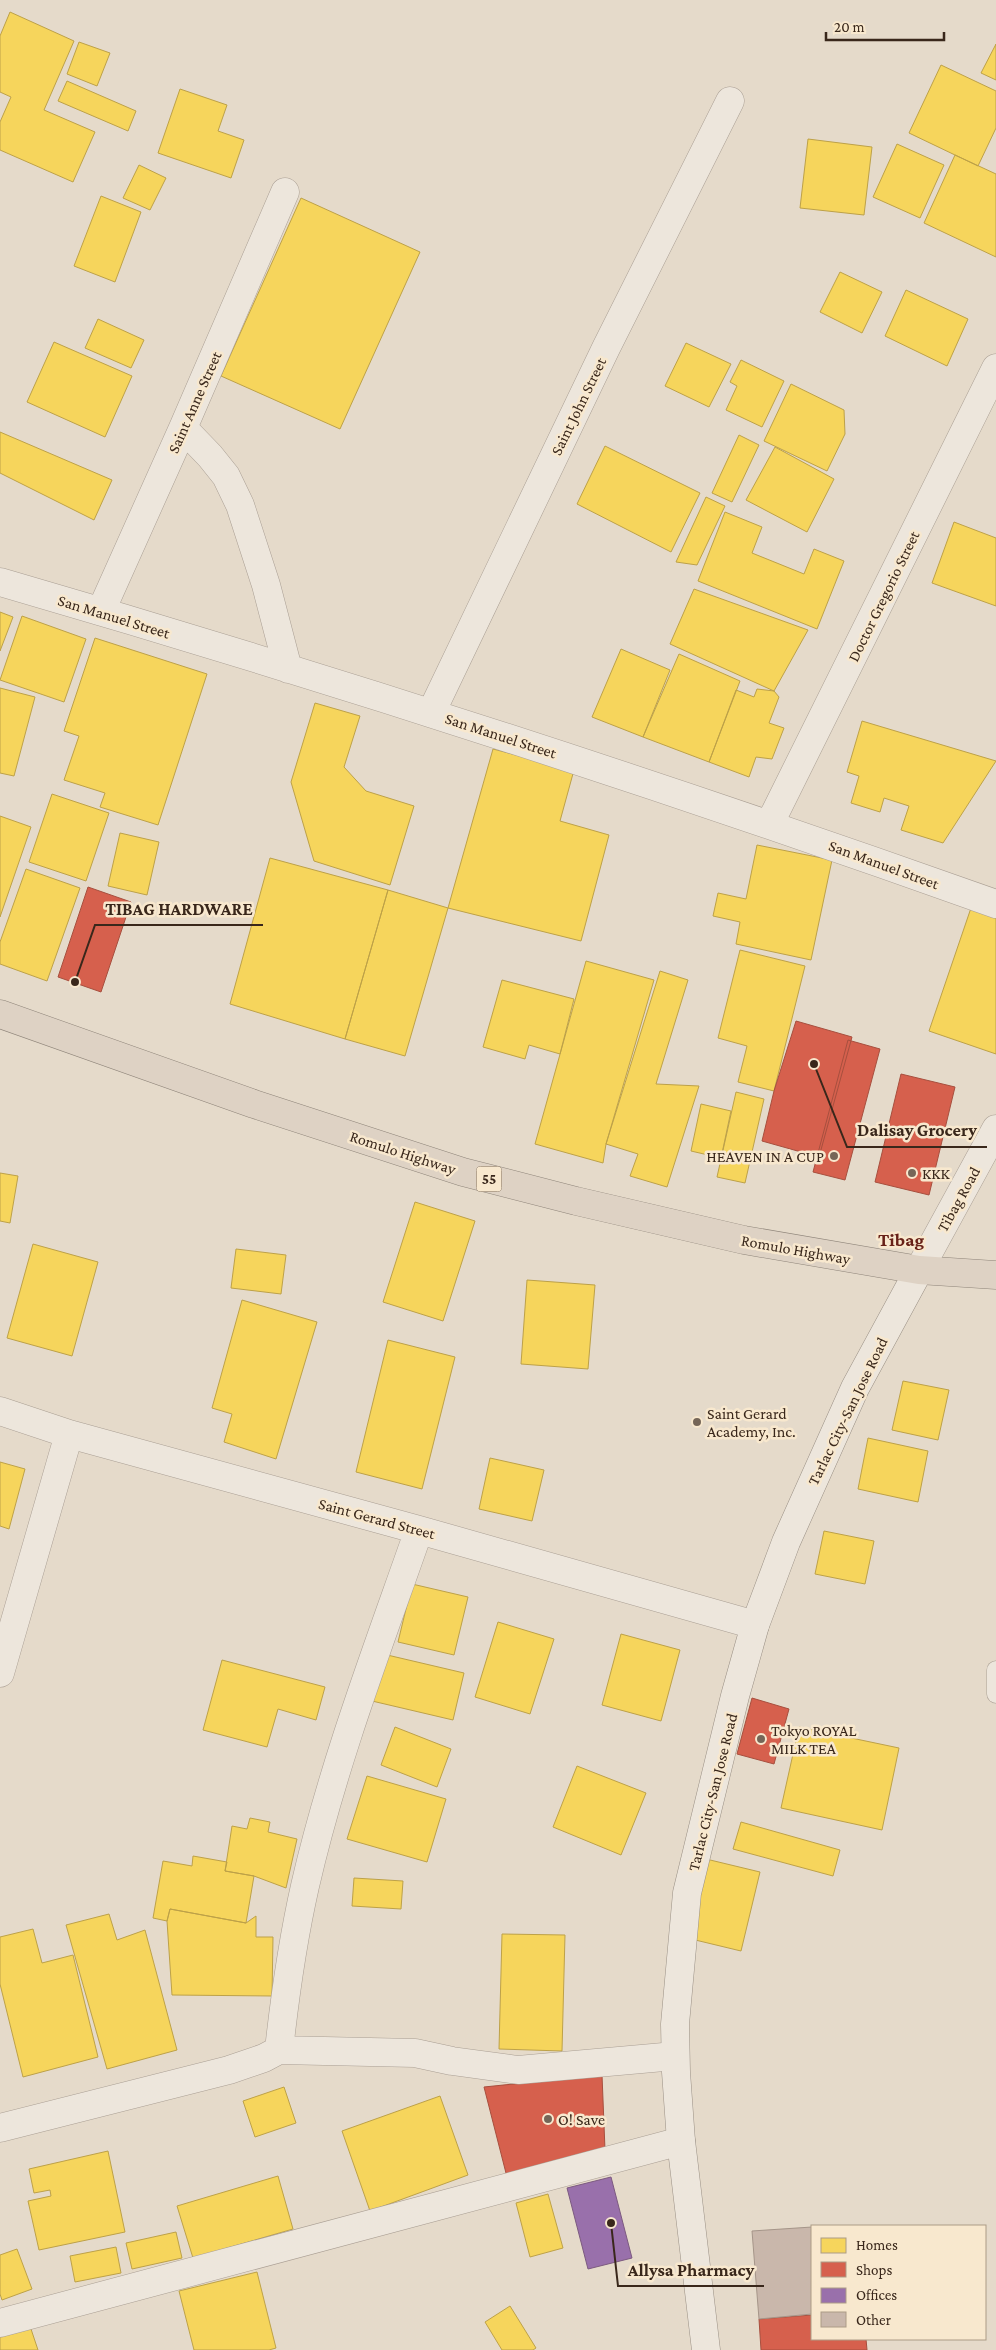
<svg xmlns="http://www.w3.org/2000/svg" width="996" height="2350" viewBox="0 0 996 2350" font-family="'Crimson Pro',serif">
<rect width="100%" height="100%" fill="#e5daca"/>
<!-- homes -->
<path fill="#f6d55c" stroke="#bda148" d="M 10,12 L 74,41 L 44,110 L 95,132 L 73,182 L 0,150 L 0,122 L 11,97 L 0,92 L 0,36 Z
M 79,42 L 110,53 L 97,86 L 67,74 Z
M 996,44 L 996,80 L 981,73 Z
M 941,65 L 996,91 L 996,128 L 978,166 L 909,133 Z
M 67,81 L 136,111 L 128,131 L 58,101 Z
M 180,89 L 227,105 L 218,131 L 244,140 L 231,178 L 158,153 Z
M 808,139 L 872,147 L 864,215 L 800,208 Z
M 897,144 L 944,165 L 920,218 L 873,197 Z
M 955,155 L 996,174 L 996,257 L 924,223 Z
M 139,165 L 166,178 L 150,210 L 123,198 Z
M 101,196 L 141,212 L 115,282 L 74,266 Z
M 301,198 L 420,252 L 340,429 L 221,376 Z
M 840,272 L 882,292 L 862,333 L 820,312 Z
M 906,290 L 968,319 L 947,366 L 885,336 Z
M 98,319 L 144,340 L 131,368 L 85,348 Z
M 54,342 L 132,376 L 105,437 L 27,402 Z
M 686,343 L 731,364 L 709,407 L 665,386 Z
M 741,360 L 784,381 L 762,427 L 726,410 L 737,386 L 730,382 Z
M 791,384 L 844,410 L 845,434 L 827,471 L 764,441 Z
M 0,432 L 112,480 L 94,520 L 0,473 Z
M 739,435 L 759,445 L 732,502 L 712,493 Z
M 605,446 L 700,493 L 671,552 L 577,504 Z
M 775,447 L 834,479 L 807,532 L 746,500 Z
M 706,497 L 725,506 L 697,565 L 676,562 Z
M 725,512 L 762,527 L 752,553 L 804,574 L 814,549 L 844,561 L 817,629 L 698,581 Z
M 954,522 L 996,538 L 996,606 L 932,583 Z
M 694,589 L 808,630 L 774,691 L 670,644 Z
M 0,612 L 13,617 L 0,651 Z
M 22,616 L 86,639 L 64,702 L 0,680 Z
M 95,638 L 207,674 L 158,825 L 100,807 L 105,793 L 64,780 L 79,736 L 64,731 Z
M 621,649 L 670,670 L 643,737 L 592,717 Z
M 679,654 L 740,681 L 709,762 L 643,737 Z
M 0,688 L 35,697 L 14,776 L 0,773 Z
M 757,689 L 774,691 L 779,697 L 769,723 L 784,728 L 772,759 L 756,757 L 749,777 L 709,762 L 736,690 L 754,697 Z
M 315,703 L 360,716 L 344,767 L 366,791 L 414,806 L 390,885 L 314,861 L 291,782 Z
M 862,721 L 996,761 L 943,843 L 901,830 L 909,806 L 884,798 L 880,812 L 851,803 L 859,776 L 847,772 Z
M 493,749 L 574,770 L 560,821 L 609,835 L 581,941 L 448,908 Z
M 52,794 L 109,813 L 86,881 L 29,862 Z
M 0,816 L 31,827 L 0,917 Z
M 120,833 L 159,842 L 147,895 L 108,886 Z
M 757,845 L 832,860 L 811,960 L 736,944 L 740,922 L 713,916 L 718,893 L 746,899 Z
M 270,858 L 388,890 L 345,1039 L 230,1004 Z
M 26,869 L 80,888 L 47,981 L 0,964 L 0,942 Z
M 388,890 L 448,908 L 405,1056 L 345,1039 Z
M 972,905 L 996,913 L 996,1054 L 929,1031 Z
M 740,950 L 805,966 L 774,1091 L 738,1082 L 747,1046 L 718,1038 Z
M 586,961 L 654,980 L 606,1144 L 603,1163 L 535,1144 Z
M 660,971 L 688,980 L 656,1084 L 699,1086 L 667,1187 L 630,1176 L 638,1154 L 606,1144 Z
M 502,980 L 574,999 L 560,1054 L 529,1045 L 525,1059 L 483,1047 Z
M 736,1092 L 764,1099 L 745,1183 L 717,1177 Z
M 701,1104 L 731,1111 L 721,1158 L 691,1151 Z
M 0,1173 L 18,1176 L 10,1223 L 0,1221 Z
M 415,1202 L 475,1221 L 443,1321 L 383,1302 Z
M 33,1244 L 98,1262 L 72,1356 L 7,1338 Z
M 236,1249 L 286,1255 L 281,1294 L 231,1288 Z
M 527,1280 L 595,1285 L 588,1369 L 521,1364 Z
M 242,1300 L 317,1322 L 276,1459 L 224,1442 L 232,1414 L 212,1408 Z
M 388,1340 L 455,1357 L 422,1489 L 356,1472 Z
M 903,1381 L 949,1390 L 938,1440 L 892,1430 Z
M 868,1438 L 928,1451 L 918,1502 L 858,1489 Z
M 490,1458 L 544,1470 L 532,1521 L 479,1509 Z
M 0,1462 L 25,1469 L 9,1529 L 0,1526 Z
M 824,1531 L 874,1541 L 865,1584 L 815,1574 Z
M 412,1584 L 468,1597 L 454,1655 L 398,1642 Z
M 498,1622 L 554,1639 L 530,1714 L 475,1697 Z
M 621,1634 L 680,1650 L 661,1721 L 602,1705 Z
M 383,1654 L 464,1673 L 453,1720 L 372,1701 Z
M 222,1660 L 325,1687 L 316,1720 L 278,1709 L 267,1747 L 203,1730 Z
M 395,1727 L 451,1749 L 437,1787 L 381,1765 Z
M 799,1727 L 899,1748 L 882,1830 L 781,1808 Z
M 577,1766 L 646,1793 L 621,1855 L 553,1827 Z
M 367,1776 L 446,1799 L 427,1862 L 347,1839 Z
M 250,1818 L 270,1822 L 268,1832 L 297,1839 L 286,1888 L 254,1876 L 225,1871 L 232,1826 L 247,1829 Z
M 741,1822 L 840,1850 L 833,1876 L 733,1849 Z
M 193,1856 L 227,1862 L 225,1871 L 254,1876 L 246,1923 L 170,1909 L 167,1921 L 153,1918 L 163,1861 L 192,1866 Z
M 706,1859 L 760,1872 L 741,1951 L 687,1938 Z
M 354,1878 L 403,1881 L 401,1909 L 352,1906 Z
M 170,1909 L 246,1923 L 256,1916 L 256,1937 L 273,1937 L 272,1996 L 172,1995 L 167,1921 Z
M 109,1914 L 117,1940 L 145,1930 L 177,2050 L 107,2069 L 66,1925 Z
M 33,1929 L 42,1963 L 73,1955 L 98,2057 L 23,2077 L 0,1984 L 0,1937 Z
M 502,1934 L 565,1935 L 562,2051 L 499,2049 Z
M 284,2087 L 296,2123 L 255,2137 L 243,2101 Z
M 440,2096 L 468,2175 L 370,2211 L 342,2131 Z
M 108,2151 L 125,2232 L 39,2250 L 28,2201 L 51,2196 L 50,2190 L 34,2193 L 29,2169 Z
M 278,2176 L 293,2229 L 193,2258 L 177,2206 Z
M 548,2194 L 563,2248 L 530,2257 L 516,2203 Z
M 176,2232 L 182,2258 L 132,2269 L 126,2243 Z
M 116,2247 L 121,2273 L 75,2282 L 70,2256 Z
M 17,2249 L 32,2289 L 2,2300 L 0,2294 L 0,2255 Z
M 257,2272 L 276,2348 L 269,2350 L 194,2350 L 179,2291 Z
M 510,2306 L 536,2348 L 533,2350 L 502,2350 L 485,2322 Z
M 29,2323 L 38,2350 L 0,2350 L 0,2333 Z"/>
<!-- shops -->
<path fill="#d6604d" stroke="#a74f3e" d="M 88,887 L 131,902 L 101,992 L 58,977 Z
M 796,1021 L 852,1037 L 819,1157 L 762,1141 L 774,1091 Z
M 848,1040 L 880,1049 L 845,1180 L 813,1172 Z
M 901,1074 L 955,1087 L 929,1195 L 875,1182 Z
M 752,1698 L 789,1709 L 774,1764 L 737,1754 Z
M 602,2075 L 605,2150 L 507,2177 L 484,2087 Z
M 812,2315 L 812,2339 L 866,2339 L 867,2350 L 761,2350 L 759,2319 Z"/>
<!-- offices -->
<path fill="#9970ab" stroke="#7c5a80" d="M 611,2177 L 632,2258 L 588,2269 L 567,2188 Z"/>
<!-- building -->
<path fill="#c9b7ab" stroke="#a59589" d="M 812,2227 L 812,2314 L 759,2319 L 752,2231 Z"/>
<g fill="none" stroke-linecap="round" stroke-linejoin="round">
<!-- service casing -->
<g stroke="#aa9f94" stroke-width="19">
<path id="service" d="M 996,1670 L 996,1694"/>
</g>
<!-- minor casing -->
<g stroke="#aa9f94" stroke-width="29">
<path id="minor" d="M 183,428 L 210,456 L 226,476 L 240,505 L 266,585 L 288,669
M 0,582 C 335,679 667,787 996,904
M 101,611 L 183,428 L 285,192
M 431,713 L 606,348 L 730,101
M 770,823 L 996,368
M 0,1411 L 69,1434 L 419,1530 L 755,1625
M 0,1673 L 69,1434
M 279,2050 L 415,2053 L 452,2061 L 518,2070 L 675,2056
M 0,2128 L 229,2070 L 264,2058 L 279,2050 C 285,1995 293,1939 305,1886 C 333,1764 378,1647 419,1530
M 0,2323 L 681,2141"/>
</g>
<!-- tertiary casing -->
<g stroke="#aa9f94" stroke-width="29">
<path id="tertiary" d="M 919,1270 L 996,1129"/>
</g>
<!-- secondary casing -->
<g stroke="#998f84" stroke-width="29">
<path id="secondary" d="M 706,2350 L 681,2141 L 676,2072 L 675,2024 L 687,1893 L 735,1696 L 755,1625 L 786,1542 L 855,1388 L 919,1270"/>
</g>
<!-- trunk casing -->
<g stroke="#8f857a" stroke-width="29">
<path id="trunk" d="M 0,1014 L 254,1104 L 463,1172 L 576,1201 L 744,1240 L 919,1270 L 996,1275"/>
</g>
<!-- service -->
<use href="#service" stroke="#ede6dc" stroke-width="18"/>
<!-- minor -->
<use href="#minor" stroke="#ede6dc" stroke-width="28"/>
<!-- tertiary -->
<use href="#tertiary" stroke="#ede6dc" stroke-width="28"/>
<!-- secondary -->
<use href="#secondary" stroke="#ede6dc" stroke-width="28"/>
<!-- trunk -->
<use href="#trunk" stroke="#ded2c4" stroke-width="28"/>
</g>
<!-- markers -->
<g fill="#756658" stroke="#f8e8ce" stroke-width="2">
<circle cx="834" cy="1156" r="5"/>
<circle cx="912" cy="1173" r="5"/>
<circle cx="697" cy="1422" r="5"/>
<circle cx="761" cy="1739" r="5"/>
<circle cx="548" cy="2119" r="5"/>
</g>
<g text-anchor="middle" stroke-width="5" stroke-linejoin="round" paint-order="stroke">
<!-- shield labels -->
<rect fill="#f8e8ce" stroke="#726151" stroke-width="1" x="476.5" y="1166.5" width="25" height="25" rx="4"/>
<g font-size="15" font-weight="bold" fill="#39271b">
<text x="489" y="1184">55</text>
</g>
<!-- street labels -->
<g font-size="16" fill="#39271b" stroke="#f8e8ce">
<text transform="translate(194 402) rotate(-66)" y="6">Saint Anne Street</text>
<text transform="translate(578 406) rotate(-64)" y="6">Saint John Street</text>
<text transform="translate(883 596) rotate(-64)" y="6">Doctor Gregorio Street</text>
<text transform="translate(114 616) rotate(17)" y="6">San Manuel Street</text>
<text transform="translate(501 735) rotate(18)" y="6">San Manuel Street</text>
<text transform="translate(884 864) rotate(20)" y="6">San Manuel Street</text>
<text transform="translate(403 1152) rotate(18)" y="6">Romulo Highway</text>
<text transform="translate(958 1199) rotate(-61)" y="6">Tibag Road</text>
<text transform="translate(796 1249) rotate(10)" y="6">Romulo Highway</text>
<text transform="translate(847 1411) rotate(-64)" y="6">Tarlac City-San Jose Road</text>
<text transform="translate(377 1518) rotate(15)" y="6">Saint Gerard Street</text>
<text transform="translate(712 1792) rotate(-76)" y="6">Tarlac City-San Jose Road</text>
</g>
<!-- poi labels -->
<g font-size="16" fill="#39271b" stroke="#f8e8ce" text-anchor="start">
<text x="824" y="1162" text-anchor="end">HEAVEN IN A CUP</text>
<text x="922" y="1179">KKK</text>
<text x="707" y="1419">Saint Gerard<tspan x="707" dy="18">Academy, Inc.</tspan></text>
<text x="771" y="1736">Tokyo ROYAL<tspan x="771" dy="18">MILK TEA</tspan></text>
<text x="558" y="2125">O! Save</text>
</g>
<!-- quarter labels -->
<g font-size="19" font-weight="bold" fill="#682118" stroke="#f8e8ce">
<text x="901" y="1246">Tibag</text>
</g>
</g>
<!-- callouts -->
<path fill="none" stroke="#39271b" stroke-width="2" d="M75 982L95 925H263M814 1064L847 1147H987M611 2223L618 2286H764"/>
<g fill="#39271b" stroke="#f8e8ce" stroke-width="2">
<circle cx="75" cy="982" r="5"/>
<circle cx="814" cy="1064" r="5"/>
<circle cx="611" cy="2223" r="5"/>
</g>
<g font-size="18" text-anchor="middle" font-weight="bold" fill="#39271b" stroke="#f8e8ce" stroke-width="5" stroke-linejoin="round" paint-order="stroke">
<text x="179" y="915">TIBAG HARDWARE</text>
<text x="917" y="1136">Dalisay Grocery</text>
<text x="691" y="2276">Allysa Pharmacy</text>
</g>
<!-- legend -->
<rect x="811" y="2225" width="175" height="115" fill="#f8e8ce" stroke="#ac9b86"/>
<rect x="821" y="2238" width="25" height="15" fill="#f6d55c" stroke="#ac9b86"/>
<text x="856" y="2250" font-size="15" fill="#39271b">Homes</text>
<rect x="821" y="2262" width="25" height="15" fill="#d6604d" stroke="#ac9b86"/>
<text x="856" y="2275" font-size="15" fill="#39271b">Shops</text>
<rect x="821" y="2288" width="25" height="15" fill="#9970ab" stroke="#ac9b86"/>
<text x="856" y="2300" font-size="15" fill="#39271b">Offices</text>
<rect x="821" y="2312" width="25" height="15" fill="#c9b7ab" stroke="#ac9b86"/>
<text x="856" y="2325" font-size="15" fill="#39271b">Other</text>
<!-- scale -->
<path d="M826 32v8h118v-8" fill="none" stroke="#39271b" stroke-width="2.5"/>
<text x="834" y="32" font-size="15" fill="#39271b" stroke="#f8e8ce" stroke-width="4" paint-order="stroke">20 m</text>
</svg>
